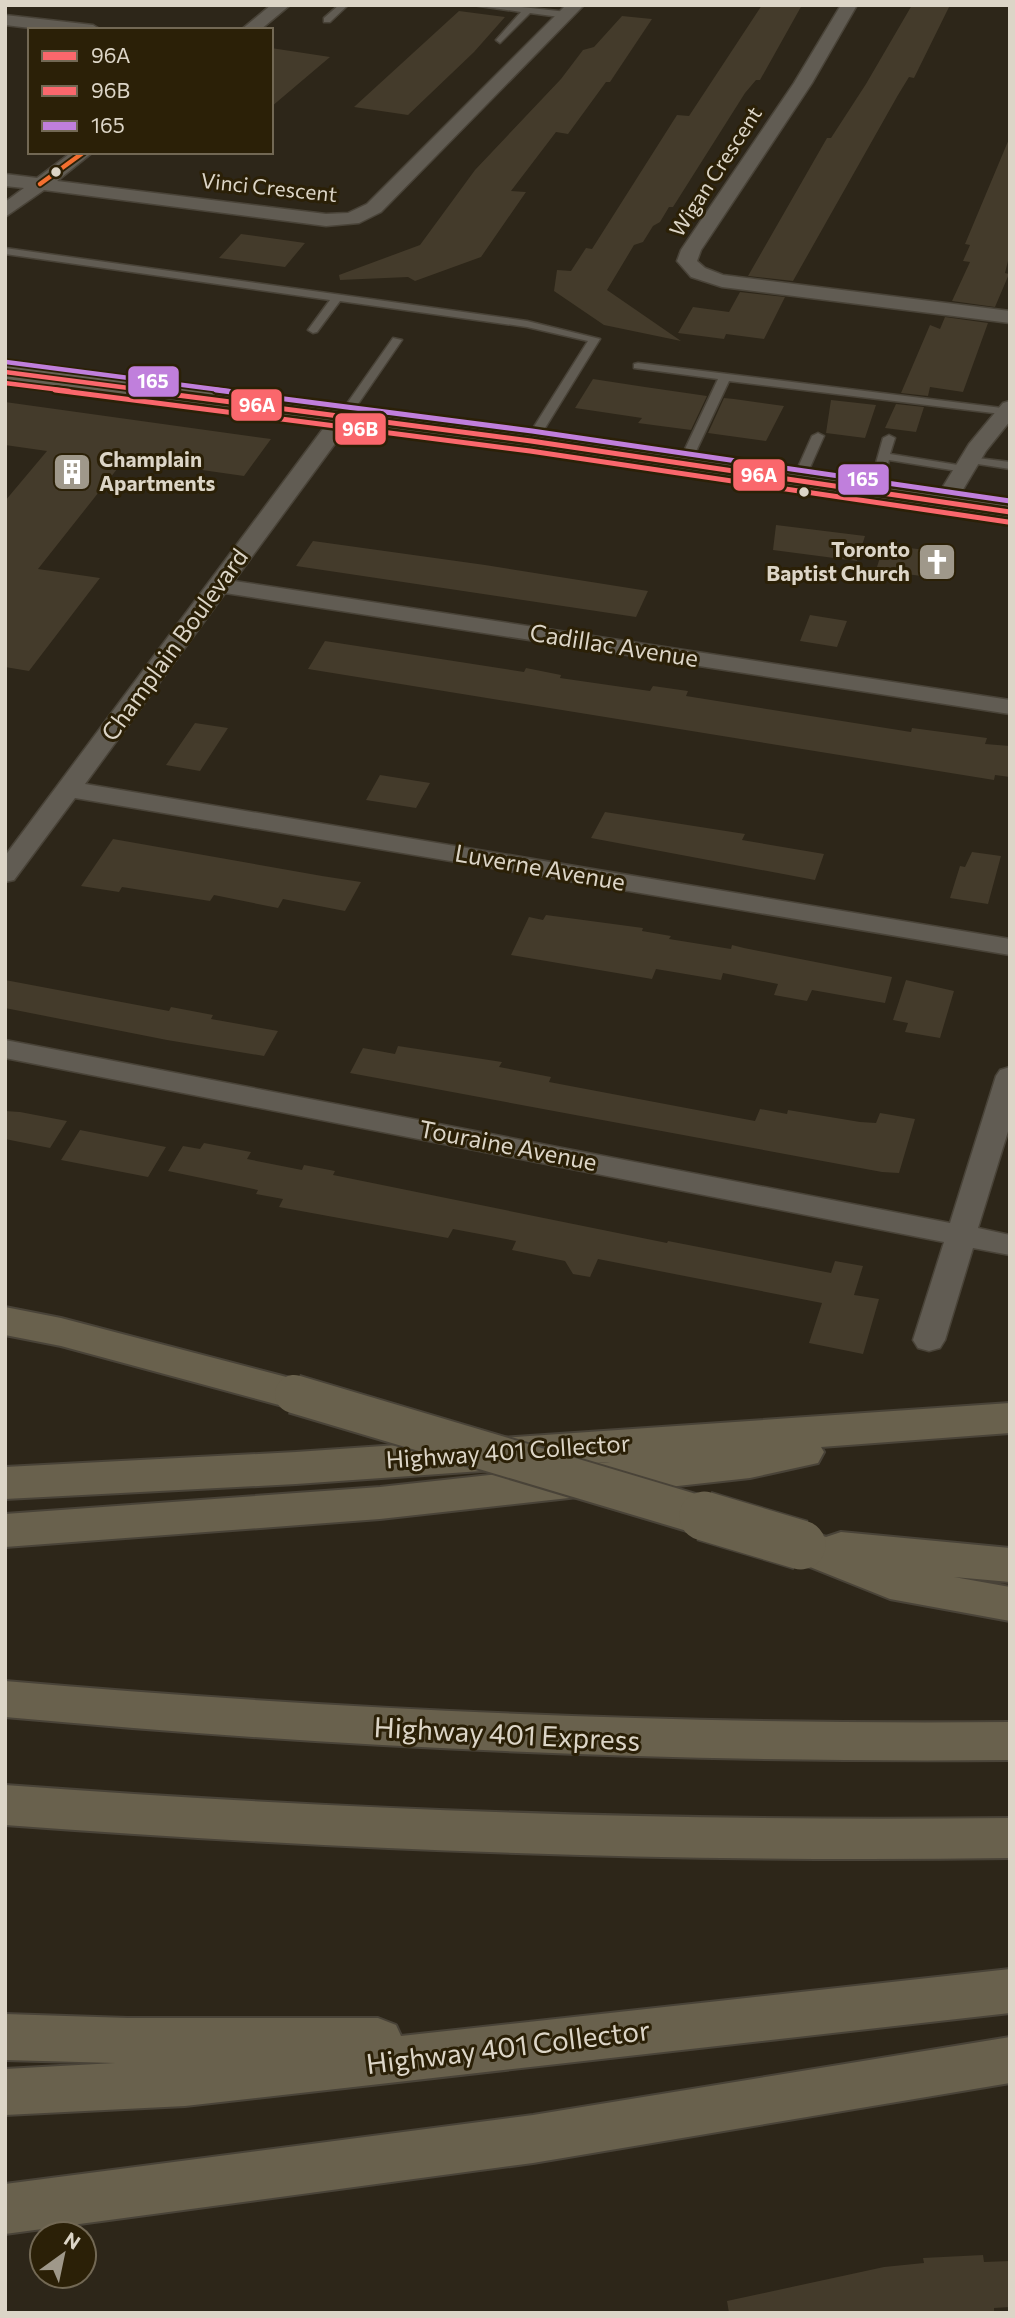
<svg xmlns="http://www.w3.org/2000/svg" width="1015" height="2318" viewBox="0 0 1015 2318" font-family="Commissioner,sans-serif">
<rect width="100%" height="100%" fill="#2d2619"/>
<!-- building -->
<path fill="#443b2b" d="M 762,5 L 802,5 L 760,80 L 756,80 L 745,93 L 673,207 L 669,207 L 660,222 L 653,226 L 643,242 L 634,245 L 607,290 L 681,341 L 604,325 L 554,291 L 557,270 L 571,271 L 586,248 L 592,249 L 677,115 L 689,116 Z
M 912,5 L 950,5 L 914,78 L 909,77 L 898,95 L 793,281 L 748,276 L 827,138 L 831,138 L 866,84 Z
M 459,11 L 505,17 L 474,52 L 408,115 L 354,107 Z
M 622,16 L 652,19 L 610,82 L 606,82 L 568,134 L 556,132 L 511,191 L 526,192 L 481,257 L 415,281 L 408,277 L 340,280 L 339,275 L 420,245 L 475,170 L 561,79 L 583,50 L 594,47 Z
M 271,48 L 330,57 L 271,107 Z
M 1009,139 L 1010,253 L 1005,273 L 1009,274 L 995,307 L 952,301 L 970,262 L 963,261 L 970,245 L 965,244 Z
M 241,234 L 284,240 L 305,243 L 285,267 L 219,258 Z
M 740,292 L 785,297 L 764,339 L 726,334 L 724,339 L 678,333 L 693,307 L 729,312 Z
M 945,317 L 988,323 L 963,392 L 930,387 L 928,396 L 901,393 L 930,325 L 940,329 Z
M 593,379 L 645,387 L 707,396 L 691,430 L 638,423 L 642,418 L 575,408 Z
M 724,398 L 734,399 L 784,406 L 766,441 L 708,433 Z
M 831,400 L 876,405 L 865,438 L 826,433 Z
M 5,402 L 271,439 L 244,476 L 125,459 L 38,569 L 100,578 L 29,671 L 5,667 L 5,501 L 47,451 L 5,445 Z
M 896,404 L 924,407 L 916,432 L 885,428 Z
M 776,525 L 865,536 L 857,561 L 773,550 Z
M 313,541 L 485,565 L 648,591 L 636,617 L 296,566 Z
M 884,545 L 951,553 L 944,579 L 876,570 Z
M 810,615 L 847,621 L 837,647 L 800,641 Z
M 325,641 L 524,672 L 526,668 L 561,675 L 560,678 L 650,691 L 653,686 L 688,691 L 686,696 L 911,732 L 912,728 L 987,738 L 985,744 L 1010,746 L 1010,777 L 995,775 L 994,780 L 308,669 Z
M 195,723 L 228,728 L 200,771 L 166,765 Z
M 380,775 L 430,783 L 416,808 L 366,800 Z
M 605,812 L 745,834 L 742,840 L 824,854 L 815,880 L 591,838 Z
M 113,839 L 322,876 L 361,882 L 345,911 L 283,899 L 278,908 L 214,895 L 210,901 L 122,887 L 119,892 L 81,886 Z
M 972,852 L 1001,856 L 988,904 L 950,898 L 960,866 L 965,867 Z
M 546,915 L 643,928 L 642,931 L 671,936 L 669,939 L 731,949 L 732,945 L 744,948 L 892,977 L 885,1003 L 812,990 L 807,1001 L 774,995 L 778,984 L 723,973 L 721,980 L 656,969 L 652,979 L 511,955 L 529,917 L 543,920 Z
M 5,980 L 169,1011 L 171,1007 L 213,1015 L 211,1019 L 278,1031 L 264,1056 L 167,1040 L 5,1008 Z
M 906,980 L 954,991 L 940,1038 L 905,1032 L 908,1023 L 893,1020 Z
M 398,1046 L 502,1062 L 499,1067 L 551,1077 L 549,1082 L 755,1121 L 760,1109 L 787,1114 L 788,1110 L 860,1122 L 876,1123 L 880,1113 L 915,1119 L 899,1173 L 882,1172 L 350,1073 L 363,1048 L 395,1054 Z
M 5,1111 L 20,1112 L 67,1121 L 50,1148 L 5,1139 Z
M 80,1130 L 166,1147 L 148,1177 L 61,1160 Z
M 204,1143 L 251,1152 L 247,1159 L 302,1170 L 304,1165 L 335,1171 L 333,1175 L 667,1243 L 668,1241 L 831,1273 L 835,1261 L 863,1266 L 854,1295 L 879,1299 L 863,1354 L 809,1343 L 822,1303 L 598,1259 L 590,1277 L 573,1274 L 565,1261 L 512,1250 L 516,1241 L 453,1229 L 448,1238 L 279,1207 L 283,1199 L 256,1194 L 258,1190 L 168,1171 L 183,1146 L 200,1149 Z
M 983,2255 L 984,2262 L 1010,2261 L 1010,2307 L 994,2308 L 994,2313 L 729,2313 L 727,2301 L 884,2267 L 924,2263 L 923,2258 Z"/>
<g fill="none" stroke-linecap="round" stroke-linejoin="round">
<!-- lane casing -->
<g stroke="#494338" stroke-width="3">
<path id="lane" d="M 339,5 L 348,5 L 330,22 L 324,22 L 324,18 Z
M 473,5 L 503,5 L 567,12 L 571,15 L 567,18 L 530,13 L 500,43 L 496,40 L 521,12 Z
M 5,248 L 527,321 L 600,339 L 537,441 L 531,444 L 525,441 L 588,341 L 527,327 L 340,301 L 317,332 L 313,333 L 308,330 L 330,300 L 5,254 Z
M 393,338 L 402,340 L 349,417 L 341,417 L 339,415 Z
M 638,363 L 1010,409 L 1010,415 L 729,381 L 690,464 L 684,467 L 678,464 L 718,379 L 634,368 L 634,364 Z
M 818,433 L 824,436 L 804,481 L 802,483 L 794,483 L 792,481 L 812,436 Z
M 889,435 L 895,438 L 890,454 L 964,466 L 970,469 L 964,472 L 889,460 L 880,492 L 874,496 L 870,494 L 868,492 L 883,438 Z
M 969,457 L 1010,462 L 1010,469 L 965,462 L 963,460 Z"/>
</g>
<!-- street casing -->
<g stroke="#494338" stroke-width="3">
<path id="street" d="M 271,5 L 290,5 L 260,30 L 241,30 Z
M 566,5 L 584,5 L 381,212 L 359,223 L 326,226 L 44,190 L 5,217 L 5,202 L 24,188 L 5,186 L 5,174 L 37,178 L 72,152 L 93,152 L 57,181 L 326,214 L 348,213 L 367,204 Z
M 841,5 L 857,5 L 812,83 L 701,250 L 697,261 L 705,268 L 723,275 L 1010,311 L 1010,323 L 722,287 L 691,277 L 677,261 L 681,250 L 794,83 Z
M 5,15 L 93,25 L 101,30 L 47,30 L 5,25 Z
M 1010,401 L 1010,421 L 986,451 L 955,503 L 952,508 L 936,508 L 933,503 L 969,444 L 1003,403 Z
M 345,409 L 356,415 L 234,581 L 1010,700 L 1010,714 L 225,593 L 85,784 L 1010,939 L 1010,955 L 75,798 L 14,880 L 5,882 L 5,856 L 337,410 Z
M 5,1040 L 950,1223 L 996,1076 L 1000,1070 L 1010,1067 L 1010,1125 L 978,1228 L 1010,1235 L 1010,1255 L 973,1248 L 945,1340 L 940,1348 L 929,1351 L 918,1348 L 913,1340 L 944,1242 L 5,1058 Z"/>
</g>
<!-- secondary casing -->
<g stroke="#494338" stroke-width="4">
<path id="secondary" d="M 5,364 L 531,433 L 1010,503 L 1010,521 L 531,449 L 5,380 Z"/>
</g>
<!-- highway casing -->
<g stroke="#494338" stroke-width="4">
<path id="highway" d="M 5,1307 L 61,1318 L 294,1379 L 309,1383 L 315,1394 L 309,1405 L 294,1409 L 61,1346 L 5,1335 Z
M 1010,1403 L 1010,1433 L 821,1447 L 824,1452 L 818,1463 L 750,1478 L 380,1519 L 5,1547 L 5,1514 L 380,1487 L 610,1462 L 296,1484 L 5,1499 L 5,1467 L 296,1452 Z
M 801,1528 L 826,1537 L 841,1532 L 1010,1548 L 1010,1582 L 954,1577 L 1010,1587 L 1010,1621 L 890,1599 L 785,1557 L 779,1545 L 785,1533 Z
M 5,1681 C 340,1710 674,1725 1010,1722 L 1010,1760 C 674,1763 340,1748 5,1717 Z
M 5,1785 C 340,1810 674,1822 1010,1818 L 1010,1858 C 674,1863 340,1850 5,1825 Z
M 1010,1969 L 1010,2013 L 185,2106 L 5,2115 L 5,2069 L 115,2063 L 5,2060 L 5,2014 L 128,2018 L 378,2018 L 396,2025 L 401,2036 Z
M 1010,2037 L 1010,2083 L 533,2163 L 5,2234 L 5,2184 L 533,2115 Z"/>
</g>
<!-- lane -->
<use href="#lane" fill="#615c53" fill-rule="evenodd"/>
<!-- street -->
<use href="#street" fill="#615c53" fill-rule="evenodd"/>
<!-- secondary -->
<use href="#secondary" fill="#676154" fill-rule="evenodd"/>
<!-- highway -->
<use href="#highway" fill="#69614d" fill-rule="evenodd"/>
<!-- highway-bridge-far1 casing -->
<g stroke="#494338" stroke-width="42" stroke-linecap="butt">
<path id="highway-bridge-far1" d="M 294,1394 L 710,1518"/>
</g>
<!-- highway-bridge casing -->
<g stroke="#494338" stroke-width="52" stroke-linecap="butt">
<path id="highway-bridge" d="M 704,1516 L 801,1545"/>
</g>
<!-- highway-bridge-far1 -->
<use href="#highway-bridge-far1" stroke="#69614d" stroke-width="38"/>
<!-- highway-bridge -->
<use href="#highway-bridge" stroke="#69614d" stroke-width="49"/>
<!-- bus-1-far1 casing -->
<g stroke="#2b2007" stroke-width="8">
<path id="bus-1-far1" d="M 5,372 L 152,391"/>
</g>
<!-- bus-1 casing -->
<g stroke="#2b2007" stroke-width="10">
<path id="bus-1" d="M 138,390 L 531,441 L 1010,512"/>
</g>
<!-- bus-2-far1 casing -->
<g stroke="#2b2007" stroke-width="8">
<path id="bus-2-far1" d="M 5,383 L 69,391"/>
</g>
<!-- bus-2 casing -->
<g stroke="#2b2007" stroke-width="10">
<path id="bus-2" d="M 55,390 L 530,451 L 1008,522"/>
</g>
<!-- bus-3-far1 casing -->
<g stroke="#2b2007" stroke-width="8">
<path id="bus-3-far1" d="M 6,362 L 229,391"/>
</g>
<!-- bus-3 casing -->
<g stroke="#2b2007" stroke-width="10">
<path id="bus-3" d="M 216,390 L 532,431 L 1010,501"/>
</g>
<!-- bus-4 casing -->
<g stroke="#2b2007" stroke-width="8">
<path id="bus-4" d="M 40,184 L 84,152"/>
</g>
<!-- bus-1-far1 -->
<use href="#bus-1-far1" stroke="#fa676c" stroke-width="4.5"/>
<!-- bus-1 -->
<use href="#bus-1" stroke="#fa676c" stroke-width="5"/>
<!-- bus-2-far1 -->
<use href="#bus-2-far1" stroke="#fa676c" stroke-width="4.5"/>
<!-- bus-2 -->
<use href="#bus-2" stroke="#fa676c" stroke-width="5"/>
<!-- bus-3-far1 -->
<use href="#bus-3-far1" stroke="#c07fdc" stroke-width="4.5"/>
<!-- bus-3 -->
<use href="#bus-3" stroke="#c07fdc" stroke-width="5"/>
<!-- bus-4 -->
<use href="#bus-4" stroke="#f46f30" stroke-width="4.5"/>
</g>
<!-- icons -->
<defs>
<g id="building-square" transform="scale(2.0125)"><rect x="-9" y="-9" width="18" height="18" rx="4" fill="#9f988a" stroke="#2b2007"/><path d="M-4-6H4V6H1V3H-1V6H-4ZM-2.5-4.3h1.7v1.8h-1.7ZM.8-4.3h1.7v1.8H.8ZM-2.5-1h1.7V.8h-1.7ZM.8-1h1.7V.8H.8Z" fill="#fff"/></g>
<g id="church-square" transform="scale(2.0125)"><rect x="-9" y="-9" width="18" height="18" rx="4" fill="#9f988a" stroke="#2b2007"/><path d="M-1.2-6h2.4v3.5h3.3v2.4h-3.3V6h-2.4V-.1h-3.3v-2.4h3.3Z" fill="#fff"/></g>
</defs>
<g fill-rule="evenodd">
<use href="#building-square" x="72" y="472"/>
<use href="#church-square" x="937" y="562"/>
</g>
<!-- markers -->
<g fill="#dcd5c7" stroke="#2b2007" stroke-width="2.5">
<circle cx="56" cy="172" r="6"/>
<circle cx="804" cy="492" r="6"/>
</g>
<g text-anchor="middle" stroke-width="6" stroke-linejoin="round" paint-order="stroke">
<!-- far-street labels -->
<g font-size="21" fill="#dcd5c7" stroke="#2b2007">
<text transform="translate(716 172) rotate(-57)" y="7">Wigan Crescent</text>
<text transform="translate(269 188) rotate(6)" y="7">Vinci Crescent</text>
</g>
<!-- far-poi labels -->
<g font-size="21" font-weight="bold" fill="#dcd5c7" stroke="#2b2007" text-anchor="start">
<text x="99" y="467">Champlain<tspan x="99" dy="24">Apartments</tspan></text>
<text x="910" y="557" text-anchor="end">Toronto<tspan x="910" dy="24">Baptist Church</tspan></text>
</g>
<!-- street labels -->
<g font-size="24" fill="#dcd5c7" stroke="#2b2007">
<text transform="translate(175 645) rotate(-54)" y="8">Champlain Boulevard</text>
<text transform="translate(614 646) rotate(9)" y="8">Cadillac Avenue</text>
<text transform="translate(540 868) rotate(10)" y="8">Luverne Avenue</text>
<text transform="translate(508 1146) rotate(11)" y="8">Touraine Avenue</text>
<text transform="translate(508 1452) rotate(-4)" y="8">Highway 401 Collector</text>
</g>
<!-- near-street labels -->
<g font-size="28" fill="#dcd5c7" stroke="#2b2007">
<text transform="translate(507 1734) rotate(3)" y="10">Highway 401 Express</text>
<text transform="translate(508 2047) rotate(-7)" y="10">Highway 401 Collector</text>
</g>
</g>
<g stroke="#2b2007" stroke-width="2.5">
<rect x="127" y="365" width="53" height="33" rx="7" fill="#c07fdc"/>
<rect x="230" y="388" width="53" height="34" rx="7" fill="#fa676c"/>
<rect x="334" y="412" width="53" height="34" rx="7" fill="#fa676c"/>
<rect x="732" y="458" width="54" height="34" rx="7" fill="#fa676c"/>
<rect x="837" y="463" width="53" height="33" rx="7" fill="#c07fdc"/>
</g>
<g font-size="19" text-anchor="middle" font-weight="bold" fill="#fff">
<text x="153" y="388">165</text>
<text x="257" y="412">96A</text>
<text x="360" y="436">96B</text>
<text x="759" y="482">96A</text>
<text x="863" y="486">165</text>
</g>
<!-- border -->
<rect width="1015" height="2318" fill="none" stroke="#dcd5c7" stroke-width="14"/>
<!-- legend -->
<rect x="28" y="28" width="245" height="126" fill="#2b2007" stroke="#726854" stroke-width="2"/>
<rect x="42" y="51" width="35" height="10" fill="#fa676c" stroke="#726854" stroke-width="2"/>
<text x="91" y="63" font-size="21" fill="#dcd5c7">96A</text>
<rect x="42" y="86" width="35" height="10" fill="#fa676c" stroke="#726854" stroke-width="2"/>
<text x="91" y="98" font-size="21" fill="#dcd5c7">96B</text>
<rect x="42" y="121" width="35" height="10" fill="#c07fdc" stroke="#726854" stroke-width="2"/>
<text x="91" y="133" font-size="21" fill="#dcd5c7">165</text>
<!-- north arrow -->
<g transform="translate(63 2255) rotate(33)"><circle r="33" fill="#2b2007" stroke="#726854" stroke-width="2"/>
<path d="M0-5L12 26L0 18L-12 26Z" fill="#9f988a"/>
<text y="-10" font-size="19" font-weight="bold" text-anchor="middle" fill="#dcd5c7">N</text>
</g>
</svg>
